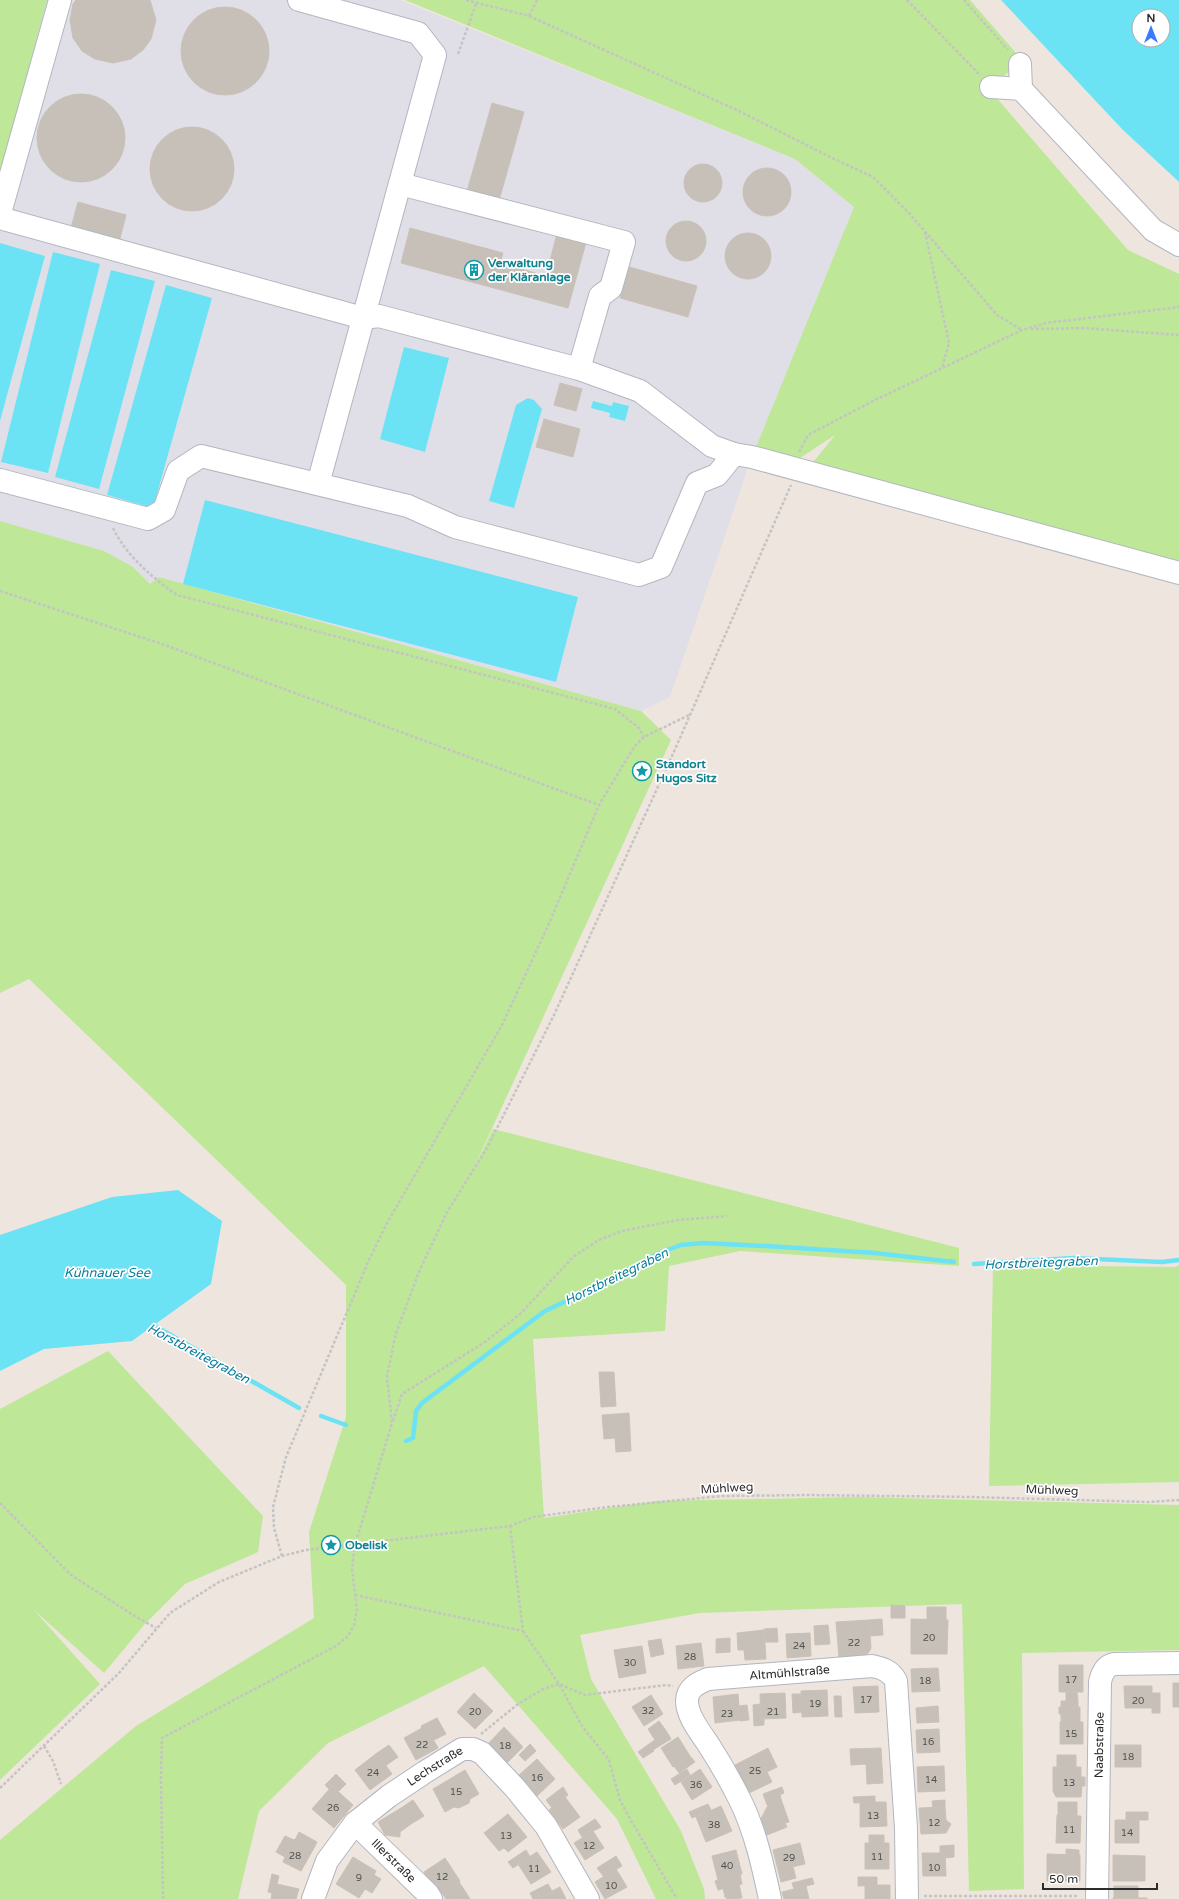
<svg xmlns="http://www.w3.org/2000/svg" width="1179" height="1899" viewBox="0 0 1179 1899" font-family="'Varela Round',sans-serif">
<rect width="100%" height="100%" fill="#eee5de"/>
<!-- industrial -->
<path fill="#e0dfe7" d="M 46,0 L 400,0 L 795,159 L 854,207 L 749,465 L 670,697 L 641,711 L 159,577 L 150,584 L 133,567 L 104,551 L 0,521 L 0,167 Z"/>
<!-- green -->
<path fill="#bee798" d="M 0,0 L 47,0 L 0,175 Z
M 405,0 L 970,0 L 1023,61 L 988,88 L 1128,250 L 1179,274 L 1179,563 L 810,466 L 835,435 L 794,462 L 752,457 L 854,207 L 795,159 Z
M 0,521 L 104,551 L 133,567 L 150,584 L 159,577 L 641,711 L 671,740 L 471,1174 L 493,1129 L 959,1248 L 959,1266 L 740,1251 L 669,1266 L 665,1331 L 533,1339 L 544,1518 L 656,1501 L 857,1497 L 1179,1505 L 1179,1650 L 1022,1653 L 1024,1889 L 969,1891 L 962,1604 L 699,1613 L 580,1635 L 591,1679 L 681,1831 L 704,1889 L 705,1899 L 656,1899 L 617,1819 L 484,1666 L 328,1743 L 259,1811 L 238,1899 L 0,1899 L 0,1840 L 136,1726 L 314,1618 L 309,1532 L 346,1417 L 346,1285 L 29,979 L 0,993 Z
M 993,1265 L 1176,1267 L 1179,1265 L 1179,1482 L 989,1486 Z
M 108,1351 L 263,1516 L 258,1552 L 185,1584 L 144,1625 L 104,1673 L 34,1610 L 100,1684 L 0,1780 L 0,1409 Z"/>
<!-- water -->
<path fill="#6ce3f5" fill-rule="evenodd" d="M 1001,0 L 1179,0 L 1179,182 L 1122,129 ZM 1139,16 L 1163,16 L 1163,40 L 1139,40 Z
M 0,243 L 45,256 L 0,421 Z
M 53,252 L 100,264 L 48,473 L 1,462 Z
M 111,270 L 155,281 L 99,489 L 55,477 Z
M 166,285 L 212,298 L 153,508 L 107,495 Z
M 404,347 L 449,358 L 425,452 L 380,439 Z
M 528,398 L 534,400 L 542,409 L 514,508 L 489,501 L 516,405 Z
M 593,401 L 612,406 L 613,402 L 629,406 L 625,421 L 609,417 L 610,413 L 591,408 Z
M 205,500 L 578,597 L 556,682 L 183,584 Z
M 178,1190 L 222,1221 L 211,1284 L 132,1341 L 44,1349 L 0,1371 L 0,1235 L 112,1197 Z"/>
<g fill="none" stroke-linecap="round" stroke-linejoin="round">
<!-- stream -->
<path stroke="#6ce3f5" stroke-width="4.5" d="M 974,1264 L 1073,1258 L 1162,1262 L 1179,1260
M 147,1324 L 153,1325 L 299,1408
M 321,1416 L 346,1425
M 406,1441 L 413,1438 L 416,1411 L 422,1403 L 545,1311 L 596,1287 L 659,1253 L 681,1245 L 702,1243 L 766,1246 L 875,1253 L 954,1262 L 951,1261"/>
</g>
<!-- building -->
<path fill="#c6c0b9" stroke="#cac1b7" d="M 76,0 L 150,0 L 156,20 L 151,39 L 143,50 L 131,59 L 113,63 L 95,59 L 82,51 L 73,38 L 70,20 L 73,4 Z
M181 51a44 44 0 1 1 88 0a44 44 0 1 1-88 0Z
M37 138a44 44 0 1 1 88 0a44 44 0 1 1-88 0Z
M 492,103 L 524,112 L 498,204 L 466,195 Z
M150 169a42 42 0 1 1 84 0a42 42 0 1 1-84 0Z
M684 183a19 19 0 1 1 38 0a19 19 0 1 1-38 0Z
M743 192a24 24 0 1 1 48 0a24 24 0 1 1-48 0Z
M 78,202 L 126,215 L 119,242 L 71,228 Z
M666 241a20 20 0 1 1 40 0a20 20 0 1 1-40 0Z
M 410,228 L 503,253 L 500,263 L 546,276 L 558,230 L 587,239 L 568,308 L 401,263 Z
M725 256a23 23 0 1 1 46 0a23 23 0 1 1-46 0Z
M 629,267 L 697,286 L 688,317 L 620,298 Z
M 560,383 L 582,389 L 576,411 L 554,405 Z
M 544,419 L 580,429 L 573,457 L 536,447 Z
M 599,1372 L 614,1372 L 616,1406 L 601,1407 Z
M 629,1413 L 631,1451 L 616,1452 L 615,1438 L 604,1439 L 602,1415 Z
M 891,1605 L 905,1606 L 905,1618 L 891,1618 Z
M 927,1607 L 946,1607 L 946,1620 L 927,1619 Z
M 882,1619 L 883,1635 L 871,1636 L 869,1620 Z
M 911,1619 L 948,1620 L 947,1654 L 911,1654 Z
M 869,1620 L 871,1648 L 869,1652 L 865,1655 L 839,1657 L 836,1622 Z
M 828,1625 L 830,1644 L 815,1645 L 814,1626 Z
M 777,1628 L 778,1642 L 765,1642 L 764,1629 Z
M 764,1630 L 766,1659 L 745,1660 L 744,1650 L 738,1650 L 737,1633 Z
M 810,1633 L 811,1656 L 787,1658 L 786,1634 Z
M 730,1638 L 730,1652 L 716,1653 L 716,1639 Z
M 661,1639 L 664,1654 L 651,1657 L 648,1641 Z
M 701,1643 L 704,1666 L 678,1669 L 676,1646 Z
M 642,1646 L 646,1673 L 619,1678 L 614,1650 Z
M 1059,1665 L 1083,1665 L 1083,1692 L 1059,1692 Z
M 938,1668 L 940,1691 L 912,1692 L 911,1669 Z
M 1173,1683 L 1179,1683 L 1179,1707 L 1173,1707 Z
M 878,1686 L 879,1712 L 855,1713 L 853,1687 Z
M 1124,1686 L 1152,1686 L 1152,1708 L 1125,1708 Z
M 827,1690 L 828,1716 L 802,1717 L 801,1691 Z
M 1066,1692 L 1077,1692 L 1078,1701 L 1066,1701 Z
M 474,1693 L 493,1711 L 475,1729 L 457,1712 Z
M 785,1693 L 786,1718 L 761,1719 L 760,1694 Z
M 1152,1693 L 1160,1693 L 1160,1713 L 1152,1713 Z
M 738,1694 L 740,1720 L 715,1723 L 713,1697 Z
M 792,1694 L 801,1694 L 802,1712 L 793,1713 Z
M 651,1695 L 663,1714 L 644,1726 L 632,1707 Z
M 834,1696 L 841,1696 L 842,1717 L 835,1717 Z
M 1061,1701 L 1078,1701 L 1078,1707 L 1061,1707 Z
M 760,1704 L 761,1719 L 764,1719 L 764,1725 L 754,1726 L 753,1705 Z
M 747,1705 L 749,1720 L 740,1721 L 739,1706 Z
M 938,1706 L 939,1722 L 917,1723 L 916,1708 Z
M 1059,1707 L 1080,1707 L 1080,1715 L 1059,1714 Z
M 1061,1714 L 1080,1715 L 1080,1722 L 1061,1722 Z
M 437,1718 L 446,1734 L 434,1740 L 429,1732 L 425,1734 L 421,1726 Z
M 659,1721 L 667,1732 L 655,1740 L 648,1729 Z
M 1060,1722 L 1083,1722 L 1083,1744 L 1060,1744 Z
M 504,1727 L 523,1747 L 507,1763 L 488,1744 Z
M 422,1728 L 425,1734 L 429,1732 L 438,1748 L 416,1760 L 404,1738 Z
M 939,1729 L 940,1752 L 917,1753 L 916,1730 Z
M 667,1732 L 671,1739 L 653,1750 L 649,1744 Z
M 678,1737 L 690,1756 L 673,1767 L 661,1748 Z
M 530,1744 L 536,1751 L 525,1761 L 519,1755 Z
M 649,1744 L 654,1751 L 643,1758 L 638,1752 Z
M 389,1745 L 398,1757 L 385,1766 L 377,1753 Z
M 1115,1745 L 1141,1745 L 1141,1767 L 1115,1767 Z
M 768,1748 L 777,1767 L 767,1772 L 772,1782 L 749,1793 L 735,1765 Z
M 881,1748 L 883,1783 L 867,1784 L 866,1764 L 851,1765 L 850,1749 Z
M 377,1753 L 392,1774 L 370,1790 L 355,1770 Z
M 1057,1755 L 1076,1755 L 1076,1767 L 1057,1767 Z
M 690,1756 L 695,1762 L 679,1773 L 674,1766 Z
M 537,1759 L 555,1779 L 537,1796 L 519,1775 Z
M 944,1766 L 945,1791 L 918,1792 L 917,1767 Z
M 1053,1767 L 1081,1767 L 1081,1777 L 1085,1777 L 1085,1786 L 1082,1786 L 1081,1797 L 1056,1797 L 1053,1791 Z
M 687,1769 L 690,1775 L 675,1785 L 671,1779 Z
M 700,1769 L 712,1787 L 692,1800 L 681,1782 Z
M 465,1770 L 479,1794 L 470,1799 L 469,1803 L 459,1808 L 454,1807 L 445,1812 L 433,1789 Z
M 336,1774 L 346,1784 L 338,1792 L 332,1786 L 329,1789 L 325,1785 Z
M 332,1786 L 353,1805 L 334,1828 L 312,1809 Z
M 563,1787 L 568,1795 L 552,1808 L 546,1800 Z
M 782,1787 L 784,1793 L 780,1795 L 782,1802 L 768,1807 L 763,1794 Z
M 875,1796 L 875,1802 L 854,1803 L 853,1797 Z
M 565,1797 L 580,1817 L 563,1829 L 549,1810 Z
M 413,1800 L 424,1816 L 411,1824 L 401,1808 Z
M 945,1800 L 945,1807 L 933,1808 L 932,1801 Z
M 782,1802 L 789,1822 L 785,1823 L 787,1827 L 767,1835 L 761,1819 L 767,1807 Z
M 875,1802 L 886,1802 L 887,1826 L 860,1827 L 860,1803 Z
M 1058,1802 L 1077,1802 L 1077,1816 L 1058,1816 Z
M 708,1804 L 711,1810 L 692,1818 L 689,1812 Z
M 721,1806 L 732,1831 L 706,1842 L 696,1817 Z
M 945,1807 L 946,1820 L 951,1824 L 946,1833 L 921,1834 L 919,1808 Z
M 401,1808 L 411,1824 L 400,1832 L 400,1837 L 385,1835 L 378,1822 Z
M 1126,1812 L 1148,1812 L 1148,1820 L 1126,1820 Z
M 508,1814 L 527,1837 L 508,1852 L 504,1848 L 499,1851 L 484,1833 Z
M 1057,1815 L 1081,1816 L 1080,1843 L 1056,1843 Z
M 595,1819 L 601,1827 L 582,1837 L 578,1830 Z
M 1115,1820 L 1139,1820 L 1139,1843 L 1115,1843 Z
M 593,1831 L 604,1848 L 585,1860 L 574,1843 Z
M 299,1832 L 317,1842 L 314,1848 L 296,1838 Z
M 869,1835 L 884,1835 L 884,1843 L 869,1843 Z
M 285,1836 L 294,1840 L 296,1838 L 314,1848 L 301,1871 L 283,1862 L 285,1857 L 276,1852 Z
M 800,1843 L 805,1864 L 778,1870 L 773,1850 Z
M 865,1843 L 889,1843 L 889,1869 L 865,1869 Z
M 954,1845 L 954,1857 L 945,1858 L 945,1853 L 940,1853 L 940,1846 Z
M 1066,1849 L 1079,1850 L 1079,1855 L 1066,1855 Z
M 526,1850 L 530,1857 L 513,1868 L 508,1862 Z
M 736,1850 L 742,1874 L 718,1880 L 712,1856 Z
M 537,1852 L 551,1872 L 531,1884 L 518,1864 Z
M 922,1853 L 945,1853 L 946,1876 L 923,1876 Z
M 1047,1854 L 1080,1855 L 1080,1881 L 1047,1881 Z
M 1113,1855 L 1145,1856 L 1145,1881 L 1113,1881 Z
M 616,1856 L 622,1866 L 604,1877 L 597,1868 Z
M 353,1857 L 376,1871 L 374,1875 L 381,1879 L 372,1893 L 365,1889 L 359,1898 L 336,1884 Z
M 445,1858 L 460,1881 L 439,1895 L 424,1872 Z
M 793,1867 L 796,1878 L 781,1882 L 778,1870 Z
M 616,1869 L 627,1887 L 605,1899 L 595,1882 Z
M 272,1874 L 279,1876 L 277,1884 L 299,1889 L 296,1899 L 271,1899 L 272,1893 L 268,1892 Z
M 740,1874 L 742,1884 L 718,1890 L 715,1881 Z
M 858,1877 L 877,1877 L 877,1885 L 858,1886 Z
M 812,1878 L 814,1884 L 794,1889 L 792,1883 Z
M 459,1882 L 465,1891 L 453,1899 L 446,1899 L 442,1893 Z
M 548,1884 L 552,1891 L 537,1899 L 533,1899 L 530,1893 Z
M 739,1884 L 742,1898 L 728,1899 L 725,1897 L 723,1888 Z
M 865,1885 L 890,1885 L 890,1899 L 865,1899 Z
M 806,1886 L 809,1899 L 784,1899 L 782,1892 Z
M 1114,1886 L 1138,1886 L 1138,1898 L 1114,1898 Z
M 560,1887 L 566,1899 L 538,1899 L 538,1898 Z
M 465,1891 L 470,1899 L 453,1899 Z
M 1113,1898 L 1147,1898 L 1147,1899 L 1113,1899 Z"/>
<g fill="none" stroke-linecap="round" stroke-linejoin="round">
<!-- minor casing -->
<g stroke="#b2b6c0" stroke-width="24">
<g id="minor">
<path d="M 299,0 L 418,33 L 435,55 L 318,484"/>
<path d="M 1020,64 L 1021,89"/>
<path d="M 991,87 L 1021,89 L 1153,230 L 1179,245"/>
<path d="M 400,184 L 624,242 L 611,288 L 600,296 L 579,369"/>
<path d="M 0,213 L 60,0"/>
<path d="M 0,218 L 363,318 L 379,316 L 579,369 L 640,391 L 712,446 L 734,454 L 752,457 L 1179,573"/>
<path d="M 0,480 L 148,519 L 164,510 L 178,471 L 201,456 L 408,506 L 455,527 L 639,575 L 661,567 L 697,483 L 717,475 L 734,454"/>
<path id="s1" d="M 355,1823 L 428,1894 L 431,1899"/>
<path id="s2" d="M 313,1899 L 327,1861 L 355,1823 L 389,1796 L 425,1772 L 462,1749 L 473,1749 L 482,1753 L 515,1788 L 546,1826 L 588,1899"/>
<path id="s3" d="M 770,1899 C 763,1866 755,1830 740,1800 C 731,1782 721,1764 710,1747 C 702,1734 687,1717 687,1701 C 687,1688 698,1683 708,1679 L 872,1666 C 882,1668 891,1671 896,1681 L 906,1828 L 907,1899"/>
<path id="s4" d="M 1097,1899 L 1100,1682 C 1102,1673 1105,1666 1114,1664 L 1179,1663"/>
</g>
</g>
<!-- path -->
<path stroke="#c4c4c4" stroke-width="2.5" stroke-dasharray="3 2" stroke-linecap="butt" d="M 466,0 L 529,16 L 739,111 L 830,157 L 873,177 L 910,214 L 997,315 L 1022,330
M 907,0 L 979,74
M 964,0 L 1008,50
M 529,16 L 537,0
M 458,54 L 476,4
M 925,232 L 949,343 L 942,368
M 1031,329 L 1085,328 L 1179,335
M 799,452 L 808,435 L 873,401 L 1022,330 L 1046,323 L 1179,307
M 113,528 C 127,557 152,577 177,595 L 615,709 L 639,728 L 644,737
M 0,591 L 162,644 L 599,805
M 393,1421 L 402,1394 L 485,1342 L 520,1314 L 573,1257 L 599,1240 L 622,1231 L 678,1220 L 727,1216
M 0,1503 L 71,1575 L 133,1615 L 156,1628
M 282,1556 L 274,1528 L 273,1507 L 286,1457 L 369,1260 L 387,1223 L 502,1025 L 547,928 L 599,805 L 634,747 L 644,737 L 689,715
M 355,1595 L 523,1631 L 510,1526
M 523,1631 L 559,1684 L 582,1726 L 609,1760 L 620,1800 L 629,1817 L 677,1899
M 481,1734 L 518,1704 L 543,1689 L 559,1684 L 585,1695 L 666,1685 L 673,1686
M 44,1746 L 53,1761 L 61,1784
M 0,1788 L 119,1673 L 170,1613 L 219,1582 L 282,1556 L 306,1550 L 510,1526 L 533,1517 L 608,1507 L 722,1496 L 808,1495 L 971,1497 L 1148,1502 L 1179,1500
M 924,1896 L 1079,1896
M 163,1899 L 161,1777 L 162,1738 L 336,1646 L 348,1636 L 354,1625 L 357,1610 L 352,1569 L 355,1545 L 392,1423 L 387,1376 L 396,1333 L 419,1272 L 446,1214 L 487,1148 L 554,1015 L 676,747 L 791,485"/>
<!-- minor -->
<use href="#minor" stroke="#fff" stroke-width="22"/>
</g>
<!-- icons -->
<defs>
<g id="building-ring" transform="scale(1)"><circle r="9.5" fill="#fff" stroke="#0f9aa8" stroke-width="1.5"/><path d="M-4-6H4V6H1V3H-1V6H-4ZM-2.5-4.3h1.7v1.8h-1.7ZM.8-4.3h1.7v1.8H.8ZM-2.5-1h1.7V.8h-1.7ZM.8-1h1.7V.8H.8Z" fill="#0f9aa8"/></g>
<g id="sight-ring" transform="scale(1)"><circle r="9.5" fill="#fff" stroke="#0f9aa8" stroke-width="1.5"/><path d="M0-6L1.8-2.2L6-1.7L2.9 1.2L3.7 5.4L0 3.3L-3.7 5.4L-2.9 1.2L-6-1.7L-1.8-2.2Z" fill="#0f9aa8"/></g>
</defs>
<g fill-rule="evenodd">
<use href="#building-ring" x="474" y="270"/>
<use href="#sight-ring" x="642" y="771"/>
<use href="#sight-ring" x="331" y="1545"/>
</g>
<g text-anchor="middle" stroke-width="3.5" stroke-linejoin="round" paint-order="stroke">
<!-- number labels -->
<g font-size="10" fill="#52514f">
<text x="929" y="1641">20</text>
<text x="854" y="1646">22</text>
<text x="799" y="1649">24</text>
<text x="690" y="1660">28</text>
<text x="630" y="1666">30</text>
<text x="1071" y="1683">17</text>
<text x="925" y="1684">18</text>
<text x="866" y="1703">17</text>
<text x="1138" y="1704">20</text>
<text x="815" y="1707">19</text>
<text x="648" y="1714">32</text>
<text x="475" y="1715">20</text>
<text x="773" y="1715">21</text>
<text x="727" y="1717">23</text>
<text x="1071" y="1737">15</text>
<text x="928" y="1745">16</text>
<text x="422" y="1748">22</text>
<text x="505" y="1749">18</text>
<text x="1128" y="1760">18</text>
<text x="755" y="1774">25</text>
<text x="373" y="1776">24</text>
<text x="537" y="1781">16</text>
<text x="931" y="1783">14</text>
<text x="1069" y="1786">13</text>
<text x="696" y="1788">36</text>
<text x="456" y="1795">15</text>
<text x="333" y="1811">26</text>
<text x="873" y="1819">13</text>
<text x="934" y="1826">12</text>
<text x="714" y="1828">38</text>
<text x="1069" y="1833">11</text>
<text x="1127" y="1836">14</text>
<text x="506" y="1839">13</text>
<text x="589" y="1849">12</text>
<text x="295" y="1859">28</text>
<text x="877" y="1860">11</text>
<text x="789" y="1861">29</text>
<text x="727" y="1869">40</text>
<text x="934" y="1871">10</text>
<text x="534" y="1872">11</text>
<text x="442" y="1880">12</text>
<text x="359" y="1881">9</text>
<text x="611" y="1889">10</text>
</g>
<!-- culture labels -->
<g font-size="12" font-weight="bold" fill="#0d838f" stroke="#fff" text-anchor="start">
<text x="488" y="267">Verwaltung<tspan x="488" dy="14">der Kläranlage</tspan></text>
<text x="656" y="768">Standort<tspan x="656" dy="14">Hugos Sitz</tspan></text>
<text x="345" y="1549">Obelisk</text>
</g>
<!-- street labels -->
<g font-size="12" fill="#2c2c2c" stroke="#fff">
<text transform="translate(727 1488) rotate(-3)" y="4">Mühlweg</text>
<text transform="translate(1052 1490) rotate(2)" y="4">Mühlweg</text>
<text dy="4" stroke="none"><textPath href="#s3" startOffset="331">Altmühlstraße</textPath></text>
<text dy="4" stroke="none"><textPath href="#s4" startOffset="154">Naabstraße</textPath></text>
<text dy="4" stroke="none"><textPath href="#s2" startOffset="186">Lechstraße</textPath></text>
<text dy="4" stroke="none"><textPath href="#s1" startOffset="54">Illerstraße</textPath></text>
</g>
<!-- water labels -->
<g font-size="13" font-style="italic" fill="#087f9f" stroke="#fff">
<text transform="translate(1041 1262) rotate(-2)" y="5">Horstbreitegraben</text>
<text x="107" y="1277">Kühnauer See</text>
<text transform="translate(616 1276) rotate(-26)" y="5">Horstbreitegraben</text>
<text transform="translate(199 1353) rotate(28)" y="5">Horstbreitegraben</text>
</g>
</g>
<!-- north arrow -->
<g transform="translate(1151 28)"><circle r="19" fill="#ffffff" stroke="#ababab"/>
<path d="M0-3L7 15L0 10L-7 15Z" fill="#3a7aff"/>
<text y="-6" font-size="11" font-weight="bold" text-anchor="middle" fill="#2c2c2c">N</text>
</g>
<!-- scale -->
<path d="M1043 1883v6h114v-6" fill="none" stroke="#2c2c2c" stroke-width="2"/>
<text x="1049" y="1883" font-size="12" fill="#2c2c2c" stroke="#ffffff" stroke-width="3" paint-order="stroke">50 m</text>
</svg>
